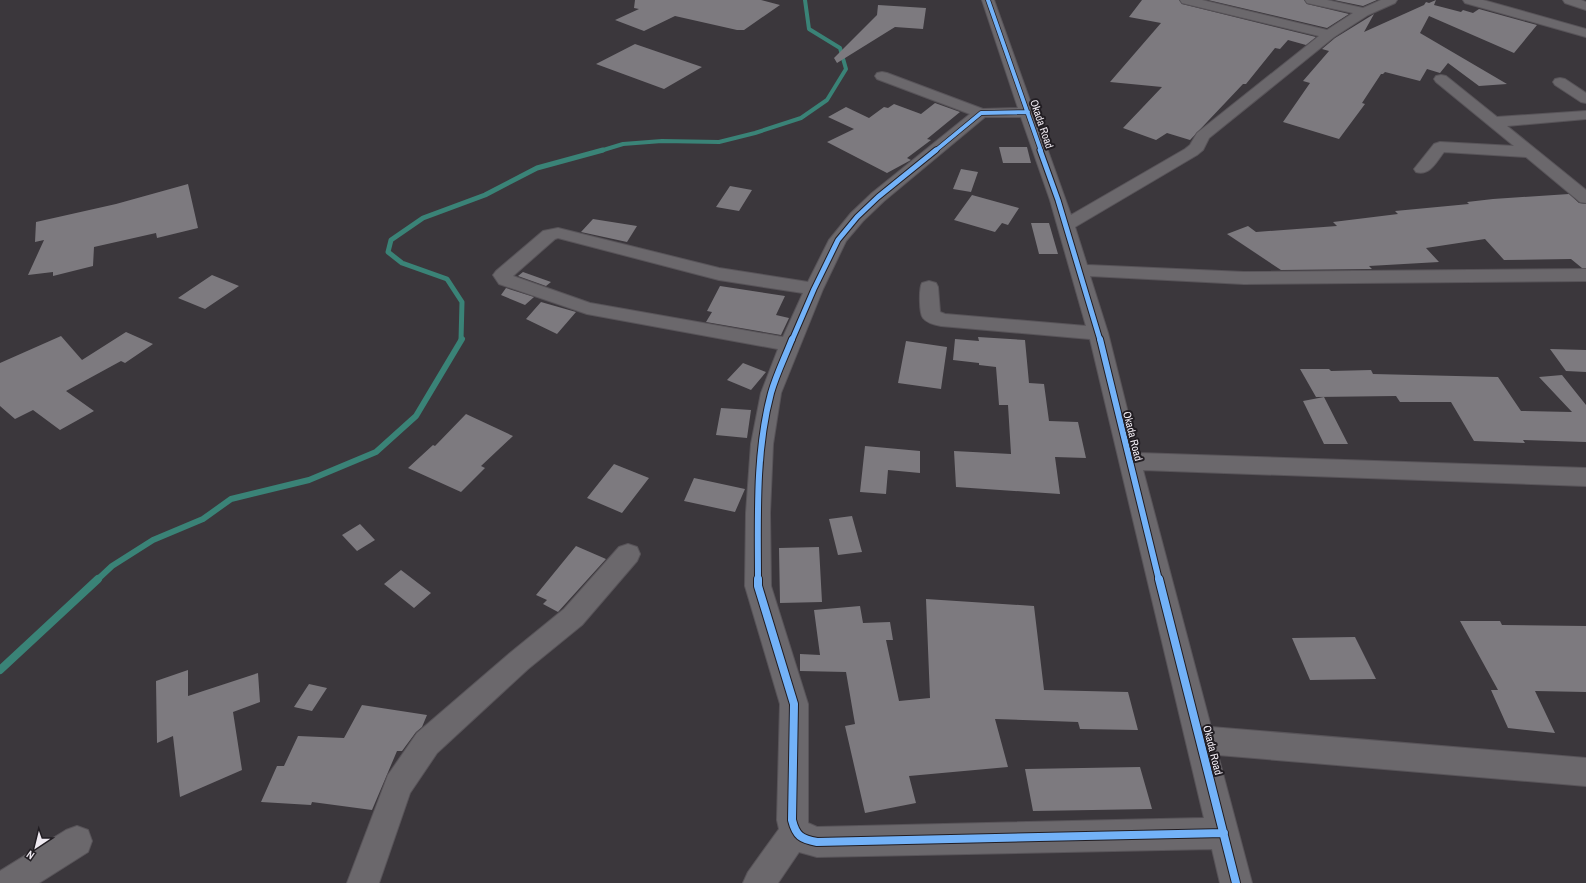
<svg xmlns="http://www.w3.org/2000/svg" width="1586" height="883" viewBox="0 0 1586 883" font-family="'Archivo Narrow',sans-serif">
<rect width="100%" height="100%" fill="#3b373c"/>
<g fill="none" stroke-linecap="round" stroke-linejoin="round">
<!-- stream-far3 -->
<path stroke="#3a8377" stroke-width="4" d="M 600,151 L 623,144 L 662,141 L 719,142 L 755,133 L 801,118 L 827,100 L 846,69 L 840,48 L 809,29 L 805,0"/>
<!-- stream-far2 -->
<path stroke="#3a8377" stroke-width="5" d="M 461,340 L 462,302 L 447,279 L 402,263 L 388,252 L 391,240 L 423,218 L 485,195 L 537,168 L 603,150"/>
<!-- stream-far1 -->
<path stroke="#3a8377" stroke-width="6" d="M 97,580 L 112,566 L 153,540 L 203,519 L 231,499 L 309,480 L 376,452 L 416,416 L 462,339"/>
<!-- stream -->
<path stroke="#3a8377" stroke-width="8" d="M 0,670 L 98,579"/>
</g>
<!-- building -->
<path fill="#7d7a7f" d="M 635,0 L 761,0 L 780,5 L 744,30 L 737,30 L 675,16 L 644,31 L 615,20 L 639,9 L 634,8 Z
M 1142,0 L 1179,0 L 1182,4 L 1316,37 L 1306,45 L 1288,40 L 1280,49 L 1275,48 L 1246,84 L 1243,84 L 1190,140 L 1167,133 L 1156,140 L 1123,128 L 1162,87 L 1110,82 L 1161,23 L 1129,17 Z
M 1208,0 L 1304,0 L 1307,4 L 1349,14 L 1327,28 Z
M 1334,0 L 1377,0 L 1363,6 Z
M 1436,0 L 1434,5 L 1461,12 L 1463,10 L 1473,13 L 1479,9 L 1537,25 L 1514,53 L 1429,16 L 1420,33 L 1507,84 L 1479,86 L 1448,63 L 1440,73 L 1427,69 L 1420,81 L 1385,72 L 1383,74 L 1381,74 L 1362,103 L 1365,104 L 1339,139 L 1283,122 L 1310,83 L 1303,81 L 1329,51 L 1322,49 L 1335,38 L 1374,14 L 1364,32 L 1424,5 L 1426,2 L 1429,3 Z
M 878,5 L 926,8 L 923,29 L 895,27 L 837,63 L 834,58 L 877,15 Z
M 635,44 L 702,67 L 664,89 L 596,64 Z
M 935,103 L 960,112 L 927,139 L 931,140 L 907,158 L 911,160 L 887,173 L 827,142 L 854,129 L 828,117 L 846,107 L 869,118 L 884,107 L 888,108 L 894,104 L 921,114 Z
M 999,147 L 1027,147 L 1031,163 L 1003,163 Z
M 961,169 L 978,172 L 971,192 L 953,189 Z
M 188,184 L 198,228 L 157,238 L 156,233 L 94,247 L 93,266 L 53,276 L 53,272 L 28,275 L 44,240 L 35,242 L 36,222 L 116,204 Z
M 730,186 L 752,190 L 739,211 L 716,207 Z
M 1569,194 L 1579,203 L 1586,204 L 1586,268 L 1582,268 L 1571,259 L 1504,260 L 1485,239 L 1426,248 L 1439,262 L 1369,266 L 1372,269 L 1281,270 L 1227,234 L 1248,226 L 1256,232 L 1337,226 L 1333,222 L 1398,214 L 1395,211 L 1469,204 L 1467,202 L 1493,199 Z
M 972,195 L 1019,208 L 1008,225 L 1002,223 L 995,232 L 954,220 Z
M 593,219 L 637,226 L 627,242 L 581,232 Z
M 1031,223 L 1049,223 L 1058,254 L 1039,254 Z
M 523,272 L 551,282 L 546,286 L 518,276 Z
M 212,275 L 239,286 L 205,309 L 178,298 Z
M 720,286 L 785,296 L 776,315 L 789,318 L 781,335 L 706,322 L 712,312 L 707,311 Z
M 506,288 L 534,297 L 525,305 L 501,295 Z
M 541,302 L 576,312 L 557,334 L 526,319 Z
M 126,332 L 153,344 L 125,363 L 121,361 L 66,391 L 94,411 L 60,430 L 33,410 L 15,419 L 0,406 L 0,363 L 61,336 L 82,360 Z
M 978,337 L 1025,340 L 1029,383 L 1044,384 L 1049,421 L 1078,422 L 1086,458 L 1055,457 L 1060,494 L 956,487 L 954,451 L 1011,454 L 1008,405 L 999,405 L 996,367 L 979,365 L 979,363 L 953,360 L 955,339 L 979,341 Z
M 906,341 L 947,347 L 941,389 L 898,383 Z
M 1550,349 L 1586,350 L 1586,372 L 1566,371 Z
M 743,363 L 766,372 L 751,390 L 727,380 Z
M 1300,369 L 1329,369 L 1331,371 L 1371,370 L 1373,374 L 1498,377 L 1521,411 L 1572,412 L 1539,377 L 1562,375 L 1586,405 L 1586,442 L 1523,440 L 1525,443 L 1474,441 L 1451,402 L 1400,402 L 1396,396 L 1316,397 Z
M 1324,397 L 1348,444 L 1324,444 L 1303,401 Z
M 721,408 L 751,410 L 747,438 L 716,435 Z
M 466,414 L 513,436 L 481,466 L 485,468 L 461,492 L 408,468 L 433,445 L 435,446 Z
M 865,446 L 920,451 L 920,473 L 888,470 L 886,494 L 860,492 Z
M 614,464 L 649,478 L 622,513 L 587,498 Z
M 694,478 L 745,489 L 735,512 L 684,501 Z
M 852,516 L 862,552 L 838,555 L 829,519 Z
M 360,524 L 375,540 L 357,551 L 342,535 Z
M 576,546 L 606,559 L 558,612 L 543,604 L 547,600 L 536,595 Z
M 819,547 L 822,602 L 780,603 L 779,548 Z
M 401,570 L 431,593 L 414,608 L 384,584 Z
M 926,599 L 1034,606 L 1044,690 L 1128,692 L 1138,730 L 1080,729 L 1078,722 L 995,719 L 1008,767 L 909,776 L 916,803 L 865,813 L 845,726 L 855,724 L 846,672 L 800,671 L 800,654 L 820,655 L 814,610 L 860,606 L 863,623 L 890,622 L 893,640 L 886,640 L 899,701 L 930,698 Z
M 1460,621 L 1500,621 L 1502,625 L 1586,626 L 1586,692 L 1535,691 L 1555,733 L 1508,728 L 1491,690 L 1498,690 Z
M 1355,637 L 1376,679 L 1310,680 L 1292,638 Z
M 188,670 L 188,696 L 258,673 L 260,702 L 233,712 L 242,770 L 180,797 L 173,736 L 157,743 L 156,681 Z
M 309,684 L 327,688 L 312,711 L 294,707 Z
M 362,705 L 427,715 L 422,727 L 416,732 L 402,751 L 397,751 L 372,810 L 312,802 L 311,805 L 261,802 L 277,766 L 284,766 L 298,736 L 344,738 Z
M 1140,767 L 1152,809 L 1033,811 L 1025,769 Z"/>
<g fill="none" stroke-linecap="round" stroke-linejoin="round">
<!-- minor casing -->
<g stroke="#585459" stroke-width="2">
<path id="minor" d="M 982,0 L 994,0 L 1071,215 L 1185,149 L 1190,145 L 1197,133 L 1319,36 L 1182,3 L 1180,0 L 1202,0 L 1327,30 L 1353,13 L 1307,3 L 1305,0 L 1327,0 L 1363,8 L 1381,0 L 1397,0 L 1395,3 L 1368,15 L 1334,37 L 1209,138 L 1203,150 L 1197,155 L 1075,227 L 1087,265 L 1244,272 L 1586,269 L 1586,281 L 1244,284 L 1090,276 L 1108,333 L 1138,453 L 1586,468 L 1586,486 L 1143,470 L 1211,727 L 1586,758 L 1586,786 L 1218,755 L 1252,883 L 1220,883 L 1212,849 L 817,857 L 799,852 L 778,883 L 743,883 L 748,872 L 779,829 L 777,820 L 780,704 L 745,586 L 746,513 L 751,444 L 761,393 L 778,349 L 587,314 L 499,284 L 493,275 L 496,271 L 543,231 L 558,228 L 719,268 L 808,282 L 829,240 L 851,213 L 872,193 L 970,114 L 877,79 L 875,76 L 877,73 L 882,72 L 887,73 L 983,109 L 1018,108 ZM 985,117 L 1021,117 L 1050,200 L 1086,326 L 945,314 L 940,312 L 938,287 L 936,283 L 929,281 L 922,283 C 919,288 919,313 923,318 C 927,323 935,325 941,326 L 1090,339 L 1204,818 L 817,827 L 808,823 L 808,704 L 771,586 L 770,513 L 773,444 L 781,393 L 823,289 L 846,241 L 863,221 L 884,201 ZM 558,238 L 719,280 L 803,293 L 783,337 L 590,303 L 513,276 L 555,239 Z
M 1463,0 L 1483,0 L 1586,29 L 1586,37 L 1465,3 Z
M 1563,0 L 1581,0 L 1586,2 L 1586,10 L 1565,3 Z
M 1441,75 L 1446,76 L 1497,117 L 1586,111 L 1586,119 L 1507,126 L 1586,190 L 1586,203 L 1580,202 L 1526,157 L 1444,152 C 1436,162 1430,176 1416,172 L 1414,169 L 1434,144 L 1440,142 L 1514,146 L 1436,82 L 1434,79 L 1436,76 Z
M 1560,78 L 1565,79 L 1586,93 L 1586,103 L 1581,102 L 1555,85 L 1553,82 L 1555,79 Z
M 628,544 L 637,547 L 640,554 L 637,561 L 582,625 L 528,669 L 437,753 L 410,793 L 379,883 L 347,883 L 388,775 L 417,733 L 510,653 L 564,609 L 619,547 Z
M 77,826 L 88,830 L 92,841 L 88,852 L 39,883 L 0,883 L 0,871 L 66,830 Z"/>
</g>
<!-- minor -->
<use href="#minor" fill="#6b686c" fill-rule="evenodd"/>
<!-- cycleway-far3 casing -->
<g stroke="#211d22" stroke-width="5.5">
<path id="cycleway-far3" d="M 988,0 L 1041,151
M 935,151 L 981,113 L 1028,112"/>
</g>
<!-- cycleway-far2 casing -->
<g stroke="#211d22" stroke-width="7">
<path id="cycleway-far2" d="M 1040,150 L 1058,200 L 1100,340
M 792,340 L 814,289 L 838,240 L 857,217 L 878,197 L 936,150"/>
</g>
<!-- cycleway-far1 casing -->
<g stroke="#211d22" stroke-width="8">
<path id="cycleway-far1" d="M 1100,339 L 1159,580
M 758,580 C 758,519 755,453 771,393 C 776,375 785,357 792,339"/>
</g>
<!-- cycleway casing -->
<g stroke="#211d22" stroke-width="10">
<path id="cycleway" d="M 758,579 L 758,586 L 794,704 L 792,820 C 796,836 801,839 817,842 L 1224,833
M 1159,579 L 1236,883"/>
</g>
<!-- cycleway-far3 -->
<use href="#cycleway-far3" stroke="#73b2f8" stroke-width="4"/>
<!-- cycleway-far2 -->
<use href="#cycleway-far2" stroke="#73b2f8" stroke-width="5"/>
<!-- cycleway-far1 -->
<use href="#cycleway-far1" stroke="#73b2f8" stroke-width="6"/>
<!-- cycleway -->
<use href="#cycleway" stroke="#73b2f8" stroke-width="8"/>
</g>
<g text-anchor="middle" stroke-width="4" stroke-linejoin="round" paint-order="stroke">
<!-- street labels -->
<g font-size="11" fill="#efeaf1" stroke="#211d22">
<text transform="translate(1042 124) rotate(71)" y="4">Okada Road</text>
<text transform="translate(1133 436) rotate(76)" y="4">Okada Road</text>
<text transform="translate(1213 750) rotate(76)" y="4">Okada Road</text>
</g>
</g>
<!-- north arrow -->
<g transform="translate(36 847) rotate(215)" stroke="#211d22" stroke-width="3" paint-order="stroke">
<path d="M0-3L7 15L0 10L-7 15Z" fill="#efeaf1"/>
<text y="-6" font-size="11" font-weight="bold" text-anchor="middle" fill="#efeaf1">N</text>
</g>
</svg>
